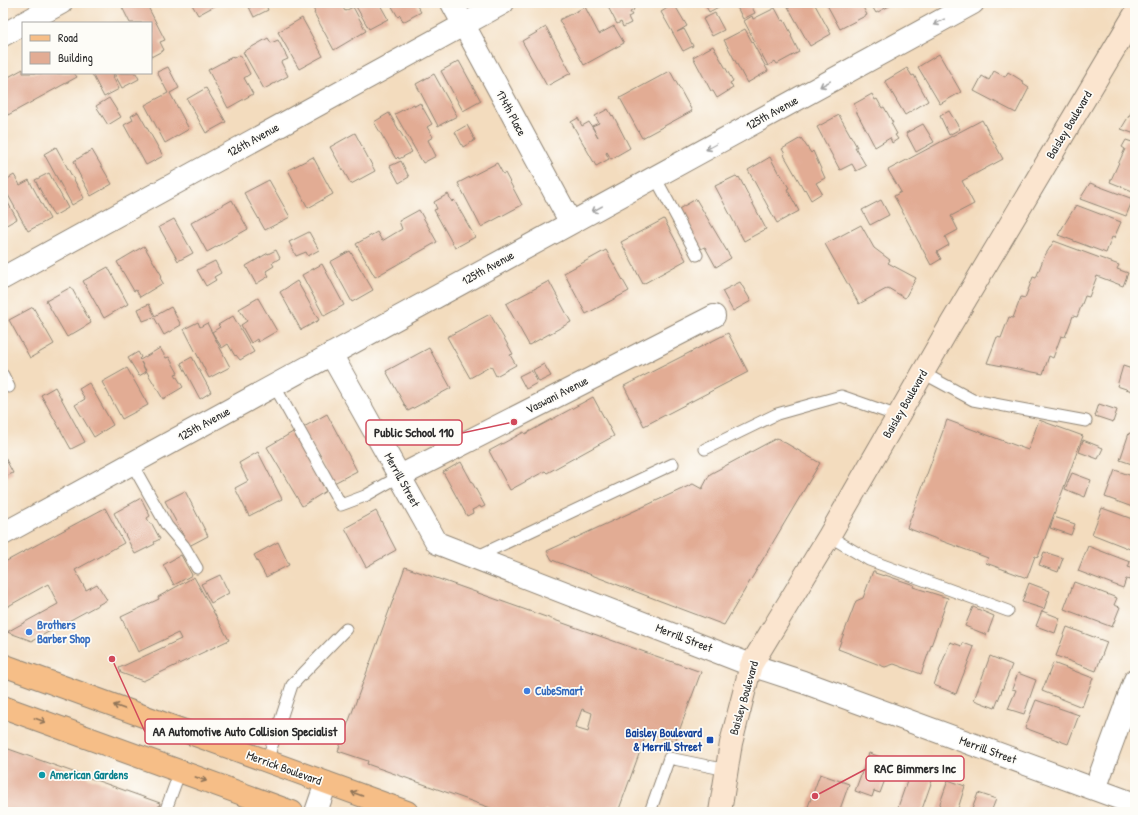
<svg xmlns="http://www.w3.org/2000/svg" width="1138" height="815" viewBox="0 0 1138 815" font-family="'Patrick Hand',sans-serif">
<rect width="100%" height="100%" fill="#fdfcf7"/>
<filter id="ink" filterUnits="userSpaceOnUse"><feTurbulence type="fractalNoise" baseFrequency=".025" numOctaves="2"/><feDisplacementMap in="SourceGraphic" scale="8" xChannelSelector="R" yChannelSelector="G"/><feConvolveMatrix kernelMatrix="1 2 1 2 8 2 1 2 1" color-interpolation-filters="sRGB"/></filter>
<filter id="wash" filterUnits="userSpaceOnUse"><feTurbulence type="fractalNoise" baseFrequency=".012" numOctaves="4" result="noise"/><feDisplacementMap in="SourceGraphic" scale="16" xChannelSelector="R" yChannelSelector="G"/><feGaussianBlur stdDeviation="0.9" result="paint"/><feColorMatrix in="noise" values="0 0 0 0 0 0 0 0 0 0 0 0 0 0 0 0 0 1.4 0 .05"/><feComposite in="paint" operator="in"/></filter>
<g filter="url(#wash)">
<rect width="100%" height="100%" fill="#f3dcbe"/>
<g id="blocks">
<!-- building -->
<path fill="#e2ac94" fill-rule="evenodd" d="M 124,3 L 146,3 L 165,40 L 160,42 L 164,50 L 151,57 L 151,23 L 130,23 L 121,5 Z
M 191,3 L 220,3 L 198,15 Z
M 247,3 L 265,3 L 268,10 L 254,17 Z
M 310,3 L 340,3 L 345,11 L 353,7 L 366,31 L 334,50 L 314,13 L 315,12 Z
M 354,3 L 379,3 L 388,19 L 369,29 Z
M 390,3 L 419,3 L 419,4 L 417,6 L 421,12 L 403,22 L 400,15 L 398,17 Z
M 606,3 L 631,3 L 634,10 L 630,12 L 632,15 L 628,17 L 631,23 L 623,27 L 621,22 L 617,24 Z
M 704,3 L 726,3 L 709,12 Z
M 735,3 L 750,3 L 755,13 L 743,19 Z
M 790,3 L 814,3 L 831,34 L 810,46 L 787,5 Z
M 826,3 L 861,3 L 867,15 L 840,29 Z
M 870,3 L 895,3 L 876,13 Z
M 674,4 L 687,26 L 677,32 L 684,29 L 693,46 L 683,51 L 661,12 Z
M 585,7 L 599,34 L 614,26 L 624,43 L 584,65 L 559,20 Z
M 775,8 L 782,21 L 784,20 L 792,35 L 791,36 L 799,52 L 777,64 L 775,61 L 768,66 L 744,21 L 752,16 L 753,19 Z
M 715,13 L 724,30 L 712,36 L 703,19 Z
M 302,18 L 323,56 L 299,69 L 278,32 Z
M 546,27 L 571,73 L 547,86 L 522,41 Z
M 745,29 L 768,71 L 747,83 L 724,40 Z
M 268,38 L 271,43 L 278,40 L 288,59 L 281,62 L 288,76 L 264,89 L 243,52 Z
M 713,46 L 733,81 L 730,83 L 733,88 L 717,98 L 713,91 L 711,91 L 693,57 Z
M 939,54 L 961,92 L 940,104 L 918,67 Z
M 240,55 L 250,74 L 244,78 L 253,94 L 228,108 L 208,70 L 232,57 L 233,58 Z
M 459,61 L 481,101 L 463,111 L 441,71 Z
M 168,67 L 179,88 L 170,93 L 189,129 L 165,143 L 145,105 L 168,93 L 157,72 Z
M 907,68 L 912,76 L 914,75 L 928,101 L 905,115 L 885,81 Z
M 23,69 L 23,73 L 74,73 L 77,77 L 8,115 L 3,105 L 3,80 Z
M 670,71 L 692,111 L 642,138 L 620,98 Z
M 994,71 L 1005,77 L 1008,72 L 1024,82 L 1023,84 L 1029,88 L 1016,113 L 974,91 L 982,76 L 989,80 Z
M 95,73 L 113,73 L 114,77 L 113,77 L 119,89 L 104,97 L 92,74 Z
M 114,73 L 136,73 L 139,79 L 122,88 Z
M 434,74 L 457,116 L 438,126 L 416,84 Z
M 206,88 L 226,122 L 206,133 L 187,99 Z
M 872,94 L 875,100 L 877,99 L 882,108 L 884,107 L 893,123 L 891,123 L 897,134 L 895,135 L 898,139 L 892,143 L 890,138 L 875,147 L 856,111 L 857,111 L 854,104 Z
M 109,98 L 121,117 L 108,125 L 96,106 Z
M 420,103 L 432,124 L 427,127 L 433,137 L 428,140 L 436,156 L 423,163 L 395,114 L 414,104 L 415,106 Z
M 608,109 L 612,116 L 613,115 L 630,148 L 611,159 L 607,152 L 606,153 L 609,159 L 596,166 L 571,122 L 578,118 L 582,126 L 589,122 L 598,137 L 592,126 L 599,123 L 595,116 Z
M 949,111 L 960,129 L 949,135 L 940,116 Z
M 1132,111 L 1135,113 L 1135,134 L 1121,129 Z
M 138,112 L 163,156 L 146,165 L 124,125 L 133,120 L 131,116 Z
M 389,113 L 412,152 L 399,159 L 398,157 L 396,159 L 374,122 Z
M 839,115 L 857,147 L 855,147 L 866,166 L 856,171 L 852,164 L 840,170 L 817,127 Z
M 982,120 L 1003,159 L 962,181 L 974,204 L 951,216 L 958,230 L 945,237 L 949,245 L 937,252 L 941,259 L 931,265 L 894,196 L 901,192 L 888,170 Z
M 923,124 L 934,142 L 916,152 L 906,133 Z
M 467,125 L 475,140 L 463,147 L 455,132 Z
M 355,133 L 375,171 L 351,184 L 330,147 Z
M 801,138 L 811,153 L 813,151 L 825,178 L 816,183 L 822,193 L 811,200 L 805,189 L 804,190 L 784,155 L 785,154 L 782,149 Z
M 1126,140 L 1135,143 L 1135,192 L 1110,182 L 1125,149 L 1122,147 Z
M 56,147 L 84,198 L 72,205 L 44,154 Z
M 92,150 L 112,184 L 91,196 L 76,168 L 77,168 L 74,161 Z
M 313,157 L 333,194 L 308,208 L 288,170 Z
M 770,157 L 779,174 L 780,173 L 789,188 L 787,189 L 799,211 L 777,223 L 748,170 Z
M 401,161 L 409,177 L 399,183 L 390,166 Z
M 497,163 L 503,174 L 505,173 L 522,205 L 481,227 L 458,183 Z
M 49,173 L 68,208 L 54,216 L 35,180 Z
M 14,175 L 20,185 L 29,180 L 50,219 L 28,231 L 3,186 L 3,182 Z
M 736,176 L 738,178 L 739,177 L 766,229 L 744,241 L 715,186 Z
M 269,180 L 290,217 L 265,230 L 244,193 Z
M 1090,183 L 1133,199 L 1126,216 L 1080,199 Z
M 3,194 L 17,219 L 3,227 Z
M 448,194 L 452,202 L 454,200 L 475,237 L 455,248 L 434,210 L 437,209 L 434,202 Z
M 696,199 L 731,258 L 716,267 L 705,247 L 700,249 L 677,210 Z
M 232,200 L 248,229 L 207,252 L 191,223 Z
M 881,200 L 889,215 L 870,225 L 862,210 Z
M 1076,205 L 1121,222 L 1114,238 L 1112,237 L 1106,253 L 1058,235 Z
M 419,210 L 437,242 L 375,277 L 356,244 L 377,232 L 382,241 L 402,229 L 399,221 Z
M 174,219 L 193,253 L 178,261 L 159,227 Z
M 664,219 L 686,260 L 643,284 L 621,242 Z
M 861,225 L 874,248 L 890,260 L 888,263 L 916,278 L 905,298 L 888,288 L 859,304 L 825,244 Z
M 309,232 L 319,250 L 308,256 L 306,252 L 296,256 L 289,242 Z
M 1054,241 L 1119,265 L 1117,269 L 1128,273 L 1123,286 L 1097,276 L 1089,297 L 1085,296 L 1077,317 L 1073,316 L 1065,337 L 1061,336 L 1053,358 L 1049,356 L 1043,374 L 987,363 L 997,337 L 1001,338 L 1009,317 L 1013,318 L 1021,297 L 1025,298 L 1033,277 L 1036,278 L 1044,257 Z
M 144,246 L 162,276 L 160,278 L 163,283 L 140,297 L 136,290 L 134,291 L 117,262 Z
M 276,250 L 280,258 L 272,263 L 274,266 L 266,271 L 269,276 L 256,284 L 246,266 L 268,253 L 268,254 Z
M 606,250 L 629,291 L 586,314 L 564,273 Z
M 350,251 L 373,290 L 352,302 L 330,262 Z
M 215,261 L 221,273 L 214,277 L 216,280 L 206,286 L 197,270 Z
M 322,264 L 344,305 L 324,316 L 302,275 Z
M 108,267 L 128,304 L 104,318 L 83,281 Z
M 297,281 L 319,320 L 301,330 L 280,292 Z
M 549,281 L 571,322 L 529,345 L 506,304 Z
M 740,282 L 751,301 L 733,311 L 722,291 Z
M 71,287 L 91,323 L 67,337 L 46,301 Z
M 258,298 L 277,331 L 258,342 L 257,339 L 251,343 L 241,325 L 247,321 L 239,309 Z
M 149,304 L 155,316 L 171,307 L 181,325 L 164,335 L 154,317 L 143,321 L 138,309 Z
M 33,307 L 54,344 L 30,358 L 9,320 Z
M 490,314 L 513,354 L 510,355 L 516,365 L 496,376 L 491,366 L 470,378 L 447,337 Z
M 233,316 L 254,352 L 240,360 L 236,355 L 235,356 L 228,344 L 222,348 L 212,332 L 220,327 L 218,325 Z
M 198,322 L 200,327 L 207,323 L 230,367 L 209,378 L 184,329 Z
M 728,333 L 748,372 L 644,426 L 624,386 Z
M 160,348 L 166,358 L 169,357 L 178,373 L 175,374 L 183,387 L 163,399 L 141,362 L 146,372 L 139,376 L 128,358 L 138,352 L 141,357 L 139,359 L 140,360 Z
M 429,348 L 451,388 L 408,411 L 386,371 Z
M 192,357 L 211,392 L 200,399 L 181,363 Z
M 544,364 L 551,376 L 539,382 L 533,370 Z
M 1123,366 L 1135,370 L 1135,392 L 1117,386 Z
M 127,368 L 148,405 L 122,419 L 102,382 Z
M 531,370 L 537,383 L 526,389 L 519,376 Z
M 89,383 L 113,425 L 94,437 L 75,405 L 85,399 L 79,389 Z
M 55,387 L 85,442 L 71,449 L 41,395 Z
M 593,397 L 614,436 L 547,473 L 545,471 L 510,490 L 489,451 L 524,432 L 525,434 Z
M 1099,404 L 1117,410 L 1113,422 L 1095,416 Z
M 327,414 L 357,471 L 332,484 L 302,428 Z
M 947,420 L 1028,450 L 1039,420 L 1083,436 L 1038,557 L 1035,556 L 1027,578 L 986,563 L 988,558 L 907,528 Z
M 293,432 L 297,439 L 298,438 L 320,478 L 319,479 L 326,491 L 302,506 L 267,447 Z
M 1129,433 L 1135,435 L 1135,465 L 1120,460 Z
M 777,438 L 820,463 L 724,625 L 552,560 L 547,551 L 693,484 L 702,489 L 710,474 Z
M 1083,440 L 1103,448 L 1098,459 L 1079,452 Z
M 258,452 L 282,499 L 249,516 L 235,488 L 248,481 L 239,463 Z
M 3,454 L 13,473 L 3,478 Z
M 461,462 L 485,506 L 481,508 L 480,506 L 472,510 L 473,513 L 467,516 L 443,472 Z
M 1115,470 L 1135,477 L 1135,508 L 1105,497 Z
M 1072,473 L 1091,480 L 1085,497 L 1065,489 Z
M 185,491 L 208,536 L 189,546 L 165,501 Z
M 141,498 L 150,516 L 147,518 L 150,524 L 152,524 L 160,539 L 154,542 L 155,544 L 135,554 L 114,513 Z
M 105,508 L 124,543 L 75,570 L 86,590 L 97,584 L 107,600 L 32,641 L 7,632 L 58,604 L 48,584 L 3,609 L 3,563 Z
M 1102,508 L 1135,520 L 1135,551 L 1092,534 Z
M 376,511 L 396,550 L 366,567 L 345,528 Z
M 1054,517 L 1075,524 L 1071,535 L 1050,528 Z
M 278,542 L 289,565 L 266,577 L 254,555 Z
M 1088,546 L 1130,562 L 1128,567 L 1134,569 L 1130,580 L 1126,579 L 1123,588 L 1078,571 Z
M 1044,552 L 1063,558 L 1058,572 L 1039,565 Z
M 181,555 L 192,575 L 174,585 L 163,565 Z
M 405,567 L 701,672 L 675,742 L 647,732 L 618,812 L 550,812 L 545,810 L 545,812 L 502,812 L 367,764 L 368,761 L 338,751 ZM 582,709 L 592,713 L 588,732 L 575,728 Z
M 873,571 L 875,571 L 875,573 L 884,576 L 885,575 L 914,585 L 913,587 L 948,598 L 921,674 L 894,664 L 885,667 L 838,649 L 856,601 L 863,598 Z
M 220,575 L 229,593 L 211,603 L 201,584 Z
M 194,577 L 229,640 L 143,681 L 121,673 L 119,668 L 181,639 L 178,633 L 138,652 L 121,617 L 159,599 L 158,597 Z
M 1074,582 L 1117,598 L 1114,605 L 1120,607 L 1112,627 L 1064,609 Z
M 1029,583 L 1050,591 L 1044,609 L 1022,602 Z
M 973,607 L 994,616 L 987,635 L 965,626 Z
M 1042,611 L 1060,618 L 1055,633 L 1036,626 Z
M 1067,627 L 1107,642 L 1096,671 L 1056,656 Z
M 950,642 L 962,646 L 963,643 L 974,647 L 956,694 L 934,685 Z
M 990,656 L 1012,665 L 995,708 L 974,700 Z
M 1053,663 L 1093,678 L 1082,707 L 1042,691 Z
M 1018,673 L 1036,680 L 1024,714 L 1008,709 L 1016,690 L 1012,689 Z
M 1036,700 L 1079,715 L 1068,744 L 1025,728 Z
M 3,747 L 160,803 L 157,812 L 14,812 L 3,808 Z
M 869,753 L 892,761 L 880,793 L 874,791 L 872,797 L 855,791 Z
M 912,767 L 934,775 L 921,812 L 901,812 L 897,810 Z
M 820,774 L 849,784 L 839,812 L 806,812 Z
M 948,780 L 965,786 L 957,812 L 937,812 Z
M 978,793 L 996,799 L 991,812 L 971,812 Z"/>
</g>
</g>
<g filter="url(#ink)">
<use href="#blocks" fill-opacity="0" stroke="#8f8474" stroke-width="1"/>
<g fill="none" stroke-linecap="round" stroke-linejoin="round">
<!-- service casing -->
<g stroke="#8f8474" stroke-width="13">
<path id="service" d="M 655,177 L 697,255
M 923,373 L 973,400 L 1086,421
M 3,375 L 9,387
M 274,385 L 341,505 L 365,496 L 400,476
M 705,449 L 777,414 L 841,396 L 898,416
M 132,464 L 167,526 L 184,546 L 197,568
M 829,536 L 869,560 L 1008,611
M 476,557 L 673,464
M 267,761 L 292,685 L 346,629
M 165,812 L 180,771
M 650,812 L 669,758 L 727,770"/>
</g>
<!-- minor casing -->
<g stroke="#8f8474" stroke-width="24">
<path id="minor" d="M 452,3 L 571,223
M 24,23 L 61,3
M 3,35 L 23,24
M 3,278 L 503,3
M 331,354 L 437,543 L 751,665 L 803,682 L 1135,804
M 400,476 L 714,316
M 3,534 L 973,3
M 1095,789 L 1135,680
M 316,812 L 326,783"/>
</g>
<!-- secondary casing -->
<g stroke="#8f8474" stroke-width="24">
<path id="secondary" d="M 720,812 L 731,743 L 751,665 L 829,536 L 948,329 L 1135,14"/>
</g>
<!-- primary casing -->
<g stroke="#8f8474" stroke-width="24">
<path id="primary" d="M 3,665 L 407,812
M 3,707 L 292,812"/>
</g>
<!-- service -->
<use href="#service" stroke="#fff" stroke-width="11"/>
<!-- minor -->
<use href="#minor" stroke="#fff" stroke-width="22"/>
<!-- secondary -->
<use href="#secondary" stroke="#fbe5cf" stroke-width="22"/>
<!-- primary -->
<use href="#primary" stroke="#f6be87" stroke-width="22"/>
</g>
<!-- one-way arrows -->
<defs><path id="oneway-shaft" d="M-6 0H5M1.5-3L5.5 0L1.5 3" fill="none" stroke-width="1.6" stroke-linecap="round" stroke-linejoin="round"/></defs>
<g stroke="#a0a0a0">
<use href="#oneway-shaft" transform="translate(939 22) rotate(151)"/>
<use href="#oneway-shaft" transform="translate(825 84) rotate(151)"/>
<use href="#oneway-shaft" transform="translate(711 147) rotate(151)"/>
<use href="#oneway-shaft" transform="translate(597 209) rotate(151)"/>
</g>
<g stroke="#907459">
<use href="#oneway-shaft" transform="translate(119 707) rotate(-160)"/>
<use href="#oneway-shaft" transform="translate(40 720) rotate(20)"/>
<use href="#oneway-shaft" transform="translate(201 779) rotate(20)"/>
<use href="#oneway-shaft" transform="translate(357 794) rotate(-160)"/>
</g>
</g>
<!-- markers -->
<g fill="#3f7fe0" stroke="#fdfcf7" stroke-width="1.5">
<circle cx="29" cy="632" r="4"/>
<circle cx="527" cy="691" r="4"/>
</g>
<rect fill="#1a4fb4" stroke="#fdfcf7" stroke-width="1.5" x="706" y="736" width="8" height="8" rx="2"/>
<circle fill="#0f9aa8" stroke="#fdfcf7" stroke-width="1.5" cx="42" cy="775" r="4"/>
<g text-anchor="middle" stroke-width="3.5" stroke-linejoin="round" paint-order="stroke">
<!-- street labels -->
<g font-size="12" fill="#2b2b2b" stroke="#fdfcf7">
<text transform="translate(511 113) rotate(62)" y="4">174th Place</text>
<text transform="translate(772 113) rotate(-29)" y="4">125th Avenue</text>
<text transform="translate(1069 125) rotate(-59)" y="4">Baisley Boulevard</text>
<text transform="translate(253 140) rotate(-29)" y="4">126th Avenue</text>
<text transform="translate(488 268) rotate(-29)" y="4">125th Avenue</text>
<text transform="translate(557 395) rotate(-27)" y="4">Vaswani Avenue</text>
<text transform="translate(905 404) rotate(-60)" y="4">Baisley Boulevard</text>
<text transform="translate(204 424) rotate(-29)" y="4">125th Avenue</text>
<text transform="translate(402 480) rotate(61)" y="4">Merrill Street</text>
<text transform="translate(684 638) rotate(21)" y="4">Merrill Street</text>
<text transform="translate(744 698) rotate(-74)" y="4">Baisley Boulevard</text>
<text transform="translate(988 750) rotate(20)" y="4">Merrill Street</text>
<text transform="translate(284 768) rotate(20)" y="4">Merrick Boulevard</text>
</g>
<!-- shop labels -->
<g font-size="12" font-weight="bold" fill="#366cbe" stroke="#fdfcf7" text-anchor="start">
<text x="37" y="629">Brothers<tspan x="37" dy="14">Barber Shop</tspan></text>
<text x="535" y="695">CubeSmart</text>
</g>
<!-- transit labels -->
<g font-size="12" font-weight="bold" fill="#164399" stroke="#fdfcf7" text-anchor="end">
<text x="702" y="737">Baisley Boulevard<tspan x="702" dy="14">&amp; Merrill Street</tspan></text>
</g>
<!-- culture labels -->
<g font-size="12" font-weight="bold" fill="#0d838f" stroke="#fdfcf7" text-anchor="start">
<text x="50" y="779">American Gardens</text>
</g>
</g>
<!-- callouts -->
<path fill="none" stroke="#d1495b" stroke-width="1.5" d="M514 422L462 433M112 659L145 732M815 796L866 769"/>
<g fill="#d1495b" stroke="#fdfcf7" stroke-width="1.5">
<circle cx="514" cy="422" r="4"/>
<circle cx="112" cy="659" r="4"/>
<circle cx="815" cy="796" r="4"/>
</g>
<g fill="#fdfcf7" stroke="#d1495b" stroke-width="1.5">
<rect x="366" y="420" width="96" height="25" rx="4"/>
<rect x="145" y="719" width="200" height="25" rx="4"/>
<rect x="866" y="756" width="98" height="25" rx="4"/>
</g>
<g font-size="13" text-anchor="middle" font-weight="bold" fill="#2b2b2b">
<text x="414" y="437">Public School 110</text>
<text x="245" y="736">AA Automotive Auto Collision Specialist</text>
<text x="915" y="773">RAC Bimmers Inc</text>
</g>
<!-- margin -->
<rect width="1138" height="815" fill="none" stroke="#fdfcf7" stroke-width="16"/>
<!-- legend -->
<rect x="22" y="22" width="130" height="52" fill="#fdfcf7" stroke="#a9a8a5"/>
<rect x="30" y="35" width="20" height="6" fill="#f6be87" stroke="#a9a8a5"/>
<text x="58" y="42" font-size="12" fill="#2b2b2b">Road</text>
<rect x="30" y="52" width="20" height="12" fill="#e2ac94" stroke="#a9a8a5"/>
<text x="58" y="62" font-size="12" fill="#2b2b2b">Building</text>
</svg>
